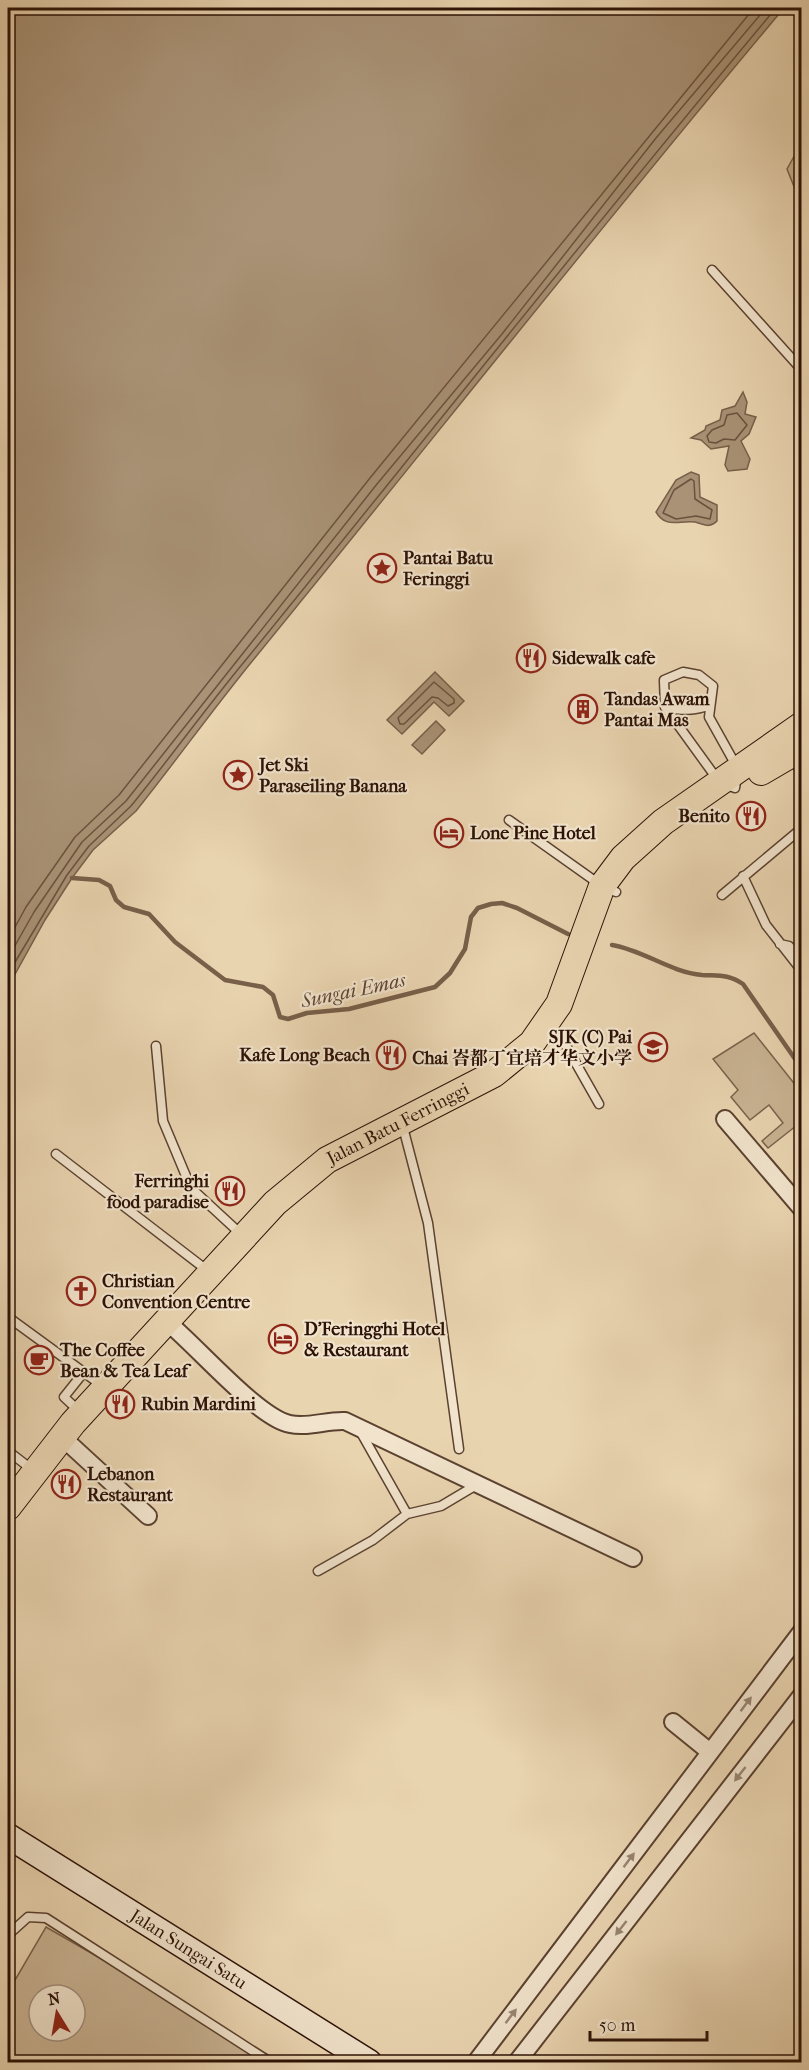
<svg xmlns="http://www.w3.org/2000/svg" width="809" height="2070" viewBox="0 0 809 2070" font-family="'IM FELL French Canon','Noto Serif SC',serif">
<rect width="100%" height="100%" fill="#e9d4b0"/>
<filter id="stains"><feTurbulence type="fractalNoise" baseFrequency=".00333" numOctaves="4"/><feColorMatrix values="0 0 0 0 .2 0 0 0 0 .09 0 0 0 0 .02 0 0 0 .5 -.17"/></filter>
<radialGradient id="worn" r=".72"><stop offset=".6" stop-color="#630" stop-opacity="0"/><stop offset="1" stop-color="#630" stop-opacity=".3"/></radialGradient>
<!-- green -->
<path fill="#c9b393" stroke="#7a624c" stroke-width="1.5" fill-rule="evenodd" d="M 801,144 L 801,204 L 787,169 Z
M 754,1033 L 801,1092 L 801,1122 L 768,1148 L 762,1141 L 783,1123 L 769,1105 L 750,1120 L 731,1097 L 738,1090 L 713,1059 Z
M 46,1927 L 280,2062 L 8,2062 L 8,1992 ZM 39,1995 L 75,1995 L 75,2031 L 39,2031 Z"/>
<!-- water -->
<path fill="#a99276" stroke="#775f49" stroke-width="1.5" d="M 8,8 L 784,8 C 604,222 431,442 254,659 C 213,709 176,761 136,811 L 93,850 L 72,878 L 45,920 L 8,987 Z
M 743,392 L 747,402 L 745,414 L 756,417 L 749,434 L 741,441 L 750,459 L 747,469 L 728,471 L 725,465 L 729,446 L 711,449 L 701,440 L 691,438 L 705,430 L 706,426 L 720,420 L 722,410 L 735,406 Z
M 691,472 L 699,475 L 700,497 L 717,505 L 717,521 C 709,529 704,524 695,522 C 679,520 666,529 656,512 L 676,480 Z
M 435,672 L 464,701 L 449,716 L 434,702 L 402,734 L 387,720 Z
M 436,721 L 445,730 L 422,754 L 412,745 Z"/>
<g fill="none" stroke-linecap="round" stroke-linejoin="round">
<!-- shore -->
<path stroke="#6a523e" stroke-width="1.5" d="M 737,413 L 747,425 L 735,440 L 724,439 L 716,443 L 709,442 L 707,436 L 712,430 L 724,425 L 727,415 Z
M 691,479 L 694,481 L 695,499 L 712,510 L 710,519 L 696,516 L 676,519 L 663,513 L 674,490 Z
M 434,682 L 454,699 L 454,703 L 448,706 L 438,698 L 432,697 L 404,724 L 400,724 L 398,718 Z
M 8,940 L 26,907 L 75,837 L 119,795 L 370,478 L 754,8
M 8,958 L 34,912 L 82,842 L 126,801 L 377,484 L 502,334 L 656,138 L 766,8
M 8,974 L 67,875 L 89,846 L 131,806 C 171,757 208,705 249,656 C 425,440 597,221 776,8"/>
<!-- stream -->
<path stroke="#775f49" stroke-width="4.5" d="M 72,878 L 99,880 L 110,886 L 116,900 L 124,907 L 149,914 L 175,942 L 225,980 L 263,987 L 273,995 L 280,1017 L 288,1019 L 307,1013 L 349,1009 L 435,987 L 450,973 L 465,949 L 471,917 L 478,908 L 491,904 L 502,903 L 517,908 L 568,934
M 612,945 C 643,950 670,972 702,975 C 719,976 728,974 743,984 L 802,1069"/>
<!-- lane casing -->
<g stroke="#5b4230" stroke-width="11">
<path id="lane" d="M 712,270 L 802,370
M 683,672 L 699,675 L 713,686 L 709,717 L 738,769 L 735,788 L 720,783 L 665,707 L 664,680 Z
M 665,707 C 682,711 695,711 710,705
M 792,757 L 802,774
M 509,820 L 602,886 L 616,892
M 743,876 L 766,925 L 802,971
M 722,895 L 802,828
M 780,944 L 789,946 L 802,960
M 553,1032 L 565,1044 L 599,1104
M 156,1046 L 163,1121 L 191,1188 L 243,1236
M 404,1131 L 428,1223 L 459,1449
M 56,1154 L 208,1271
M 8,1317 L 104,1387
M 80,1412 L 64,1397 L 84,1372
M 359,1429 L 407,1514
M 8,1451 L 34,1471
M 318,1571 L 373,1540 L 407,1514 L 441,1506 L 478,1484
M 8,1935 L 28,1917 L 46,1918 L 267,2060"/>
</g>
<!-- street casing -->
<g stroke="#5b4230" stroke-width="20">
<path id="street" d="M 725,1119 L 802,1209
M 166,1321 C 195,1344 258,1418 290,1424 C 308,1428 327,1420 345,1421 L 633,1558
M 62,1437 L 148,1516
M 673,1722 L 710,1752
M 476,2062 L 802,1631
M 517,2062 L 802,1695"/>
</g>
<!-- secondary casing -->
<g stroke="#2c1206" stroke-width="27">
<g id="secondary">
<path id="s1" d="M 8,1836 L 369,2062"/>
</g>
</g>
<!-- primary casing -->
<g stroke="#2c1206" stroke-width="28">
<g id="primary">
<path d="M 761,772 L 802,748"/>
<path id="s2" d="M 8,1507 L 73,1423 L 275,1203 L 327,1160 L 494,1074 L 532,1043 L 559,1004 L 602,886 L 623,858 L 663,822 L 802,725"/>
</g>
</g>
<!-- lane -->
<use href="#lane" stroke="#f1e3cc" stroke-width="8"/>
<!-- street -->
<use href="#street" stroke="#f1e3cc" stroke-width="16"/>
<!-- secondary -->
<use href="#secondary" stroke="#f1e3cc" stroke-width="24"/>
<!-- primary -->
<use href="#primary" stroke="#e9d4b0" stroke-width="26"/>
</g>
<!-- one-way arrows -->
<defs><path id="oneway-solid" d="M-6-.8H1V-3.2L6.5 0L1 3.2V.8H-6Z" transform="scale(1.5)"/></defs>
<g fill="#988573">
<use href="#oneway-solid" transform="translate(746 1704) rotate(-53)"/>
<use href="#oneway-solid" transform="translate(740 1774) rotate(128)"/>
<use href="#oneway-solid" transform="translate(629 1860) rotate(-53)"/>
<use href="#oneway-solid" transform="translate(621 1928) rotate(128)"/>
<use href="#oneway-solid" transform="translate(511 2016) rotate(-53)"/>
</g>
<!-- icons -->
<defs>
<g id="sight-ring" transform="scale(1.5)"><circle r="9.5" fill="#f1e3cc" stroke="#8f2418" stroke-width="1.5"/><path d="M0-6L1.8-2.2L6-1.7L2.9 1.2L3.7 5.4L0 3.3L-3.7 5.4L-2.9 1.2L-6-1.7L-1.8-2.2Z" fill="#8f2418"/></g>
<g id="restaurant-ring" transform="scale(1.5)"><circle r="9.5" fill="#f1e3cc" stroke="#8f2418" stroke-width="1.5"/><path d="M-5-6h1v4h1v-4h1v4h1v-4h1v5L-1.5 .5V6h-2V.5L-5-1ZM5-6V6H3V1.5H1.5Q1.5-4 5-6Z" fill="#8f2418"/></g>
<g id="building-ring" transform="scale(1.5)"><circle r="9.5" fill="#f1e3cc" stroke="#8f2418" stroke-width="1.5"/><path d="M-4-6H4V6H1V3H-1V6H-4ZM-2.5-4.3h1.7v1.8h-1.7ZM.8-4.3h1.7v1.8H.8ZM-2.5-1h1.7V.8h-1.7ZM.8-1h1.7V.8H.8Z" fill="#8f2418"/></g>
<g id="hotel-ring" transform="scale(1.5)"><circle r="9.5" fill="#f1e3cc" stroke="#8f2418" stroke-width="1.5"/><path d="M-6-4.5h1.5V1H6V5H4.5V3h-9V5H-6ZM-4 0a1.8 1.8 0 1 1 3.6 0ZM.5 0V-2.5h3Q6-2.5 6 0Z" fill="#8f2418"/></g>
<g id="school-ring" transform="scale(1.5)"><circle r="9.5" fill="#f1e3cc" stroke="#8f2418" stroke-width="1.5"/><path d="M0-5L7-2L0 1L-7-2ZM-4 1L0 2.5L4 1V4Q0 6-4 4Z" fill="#8f2418"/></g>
<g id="church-ring" transform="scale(1.5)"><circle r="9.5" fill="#f1e3cc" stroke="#8f2418" stroke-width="1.5"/><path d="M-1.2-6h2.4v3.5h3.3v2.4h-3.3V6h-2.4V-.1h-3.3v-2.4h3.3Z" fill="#8f2418"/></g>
<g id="cafe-ring" transform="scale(1.5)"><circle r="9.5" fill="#f1e3cc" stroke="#8f2418" stroke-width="1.5"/><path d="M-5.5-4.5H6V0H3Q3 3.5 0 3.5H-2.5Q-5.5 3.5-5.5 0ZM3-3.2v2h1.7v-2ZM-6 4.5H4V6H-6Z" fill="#8f2418"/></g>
</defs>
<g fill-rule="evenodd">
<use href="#sight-ring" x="382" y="568"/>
<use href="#restaurant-ring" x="531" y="658"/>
<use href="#building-ring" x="583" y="709"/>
<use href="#sight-ring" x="238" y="775"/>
<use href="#restaurant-ring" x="751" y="816"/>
<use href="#hotel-ring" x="449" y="833"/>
<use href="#school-ring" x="653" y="1047"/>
<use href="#restaurant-ring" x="391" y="1055"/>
<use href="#restaurant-ring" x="230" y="1191"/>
<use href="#church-ring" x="81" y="1291"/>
<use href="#hotel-ring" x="283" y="1339"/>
<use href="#cafe-ring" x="39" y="1360"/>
<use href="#restaurant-ring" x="120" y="1404"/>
<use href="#restaurant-ring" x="66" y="1484"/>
</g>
<g text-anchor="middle" stroke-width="4.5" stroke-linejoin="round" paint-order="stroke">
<!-- poi labels -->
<g font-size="18" font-weight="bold" fill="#2c1206" stroke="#f1e3cc" text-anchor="start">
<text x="403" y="564">Pantai Batu<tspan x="403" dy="21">Feringgi</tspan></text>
<text x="552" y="664">Sidewalk cafe</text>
<text x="604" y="705">Tandas Awam<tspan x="604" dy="21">Pantai Mas</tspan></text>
<text x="259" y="771">Jet Ski<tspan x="259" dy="21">Paraseiling Banana</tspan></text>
<text x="730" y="822" text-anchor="end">Benito</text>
<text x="470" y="839">Lone Pine Hotel</text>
<text x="632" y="1043" text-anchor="end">SJK (C) Pai<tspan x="632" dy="21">Chai 峇都丁宜培才华文小学</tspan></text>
<text x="370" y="1061" text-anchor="end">Kafe Long Beach</text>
<text x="209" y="1187" text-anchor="end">Ferringhi<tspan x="209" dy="21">food paradise</tspan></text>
<text x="102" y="1287">Christian<tspan x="102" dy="21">Convention Centre</tspan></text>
<text x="304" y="1335">D'Feringghi Hotel<tspan x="304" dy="21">&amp; Restaurant</tspan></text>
<text x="60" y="1356">The Coffee<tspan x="60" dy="21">Bean &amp; Tea Leaf</tspan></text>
<text x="141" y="1410">Rubin Mardini</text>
<text x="87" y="1480">Lebanon<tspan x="87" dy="21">Restaurant</tspan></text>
</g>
<!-- street labels -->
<g font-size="18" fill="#2c1206" stroke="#f1e3cc">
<text dy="6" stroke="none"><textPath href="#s2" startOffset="552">Jalan Batu Ferringgi</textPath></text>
<text dy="6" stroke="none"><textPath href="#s1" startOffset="213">Jalan Sungai Satu</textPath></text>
</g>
<!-- water labels -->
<g font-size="20" font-style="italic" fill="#5e4533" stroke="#f1e3cc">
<text transform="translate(353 990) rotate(-12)" y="7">Sungai Emas</text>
</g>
</g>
<!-- margin -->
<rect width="809" height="2070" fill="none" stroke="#e9d4b0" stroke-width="30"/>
<rect x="9" y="9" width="791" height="2052" fill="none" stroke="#2c1206" stroke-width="3"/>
<rect x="15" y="15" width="779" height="2040" fill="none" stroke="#2c1206" stroke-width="1.5"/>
<!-- north arrow -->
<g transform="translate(57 2013) rotate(349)"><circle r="28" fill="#f1e3cc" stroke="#a28f7d" stroke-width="1.5"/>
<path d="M0-4.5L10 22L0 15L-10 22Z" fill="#8f2418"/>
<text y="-9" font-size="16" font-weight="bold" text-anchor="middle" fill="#2c1206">N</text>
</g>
<!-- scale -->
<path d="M590 2031v9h117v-9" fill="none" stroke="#2c1206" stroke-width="3"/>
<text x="599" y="2031" font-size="18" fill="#2c1206" stroke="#f1e3cc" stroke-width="4.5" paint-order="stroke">50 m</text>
<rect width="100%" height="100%" filter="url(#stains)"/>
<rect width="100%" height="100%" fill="url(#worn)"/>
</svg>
